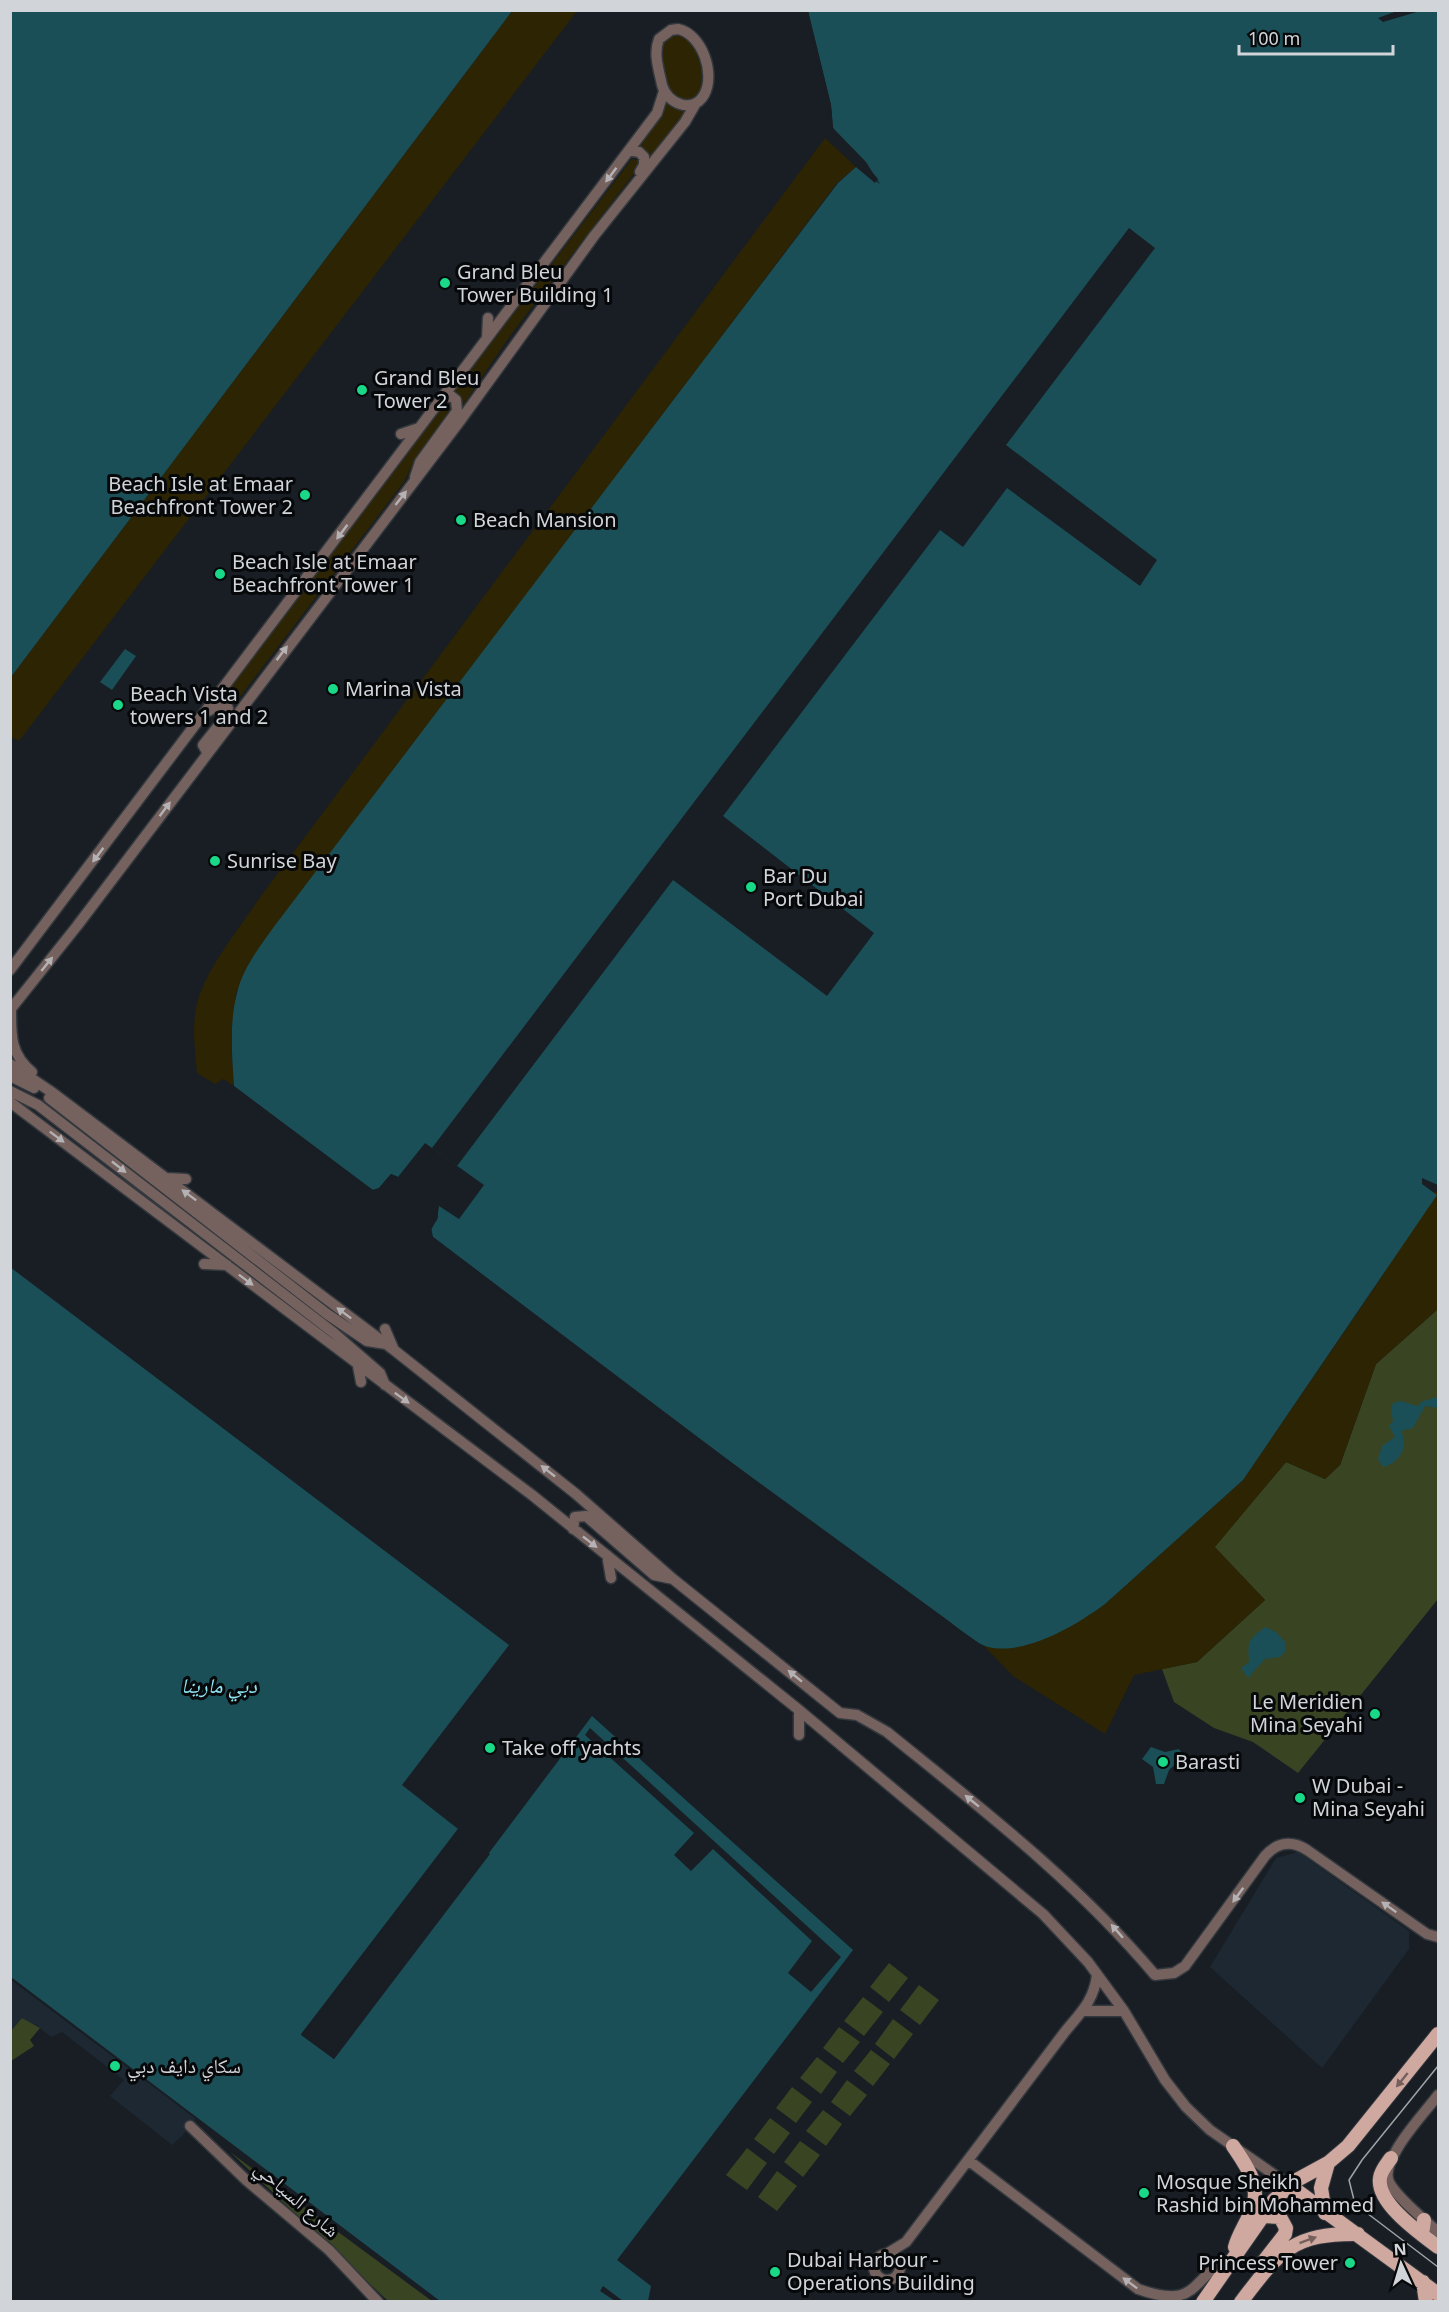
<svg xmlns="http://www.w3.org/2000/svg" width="1449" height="2312" viewBox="0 0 1449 2312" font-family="'Noto Sans','Noto Naskh Arabic',sans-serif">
<rect width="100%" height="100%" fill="#181e24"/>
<!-- built -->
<path fill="#1d2832" d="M 1298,1852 L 1409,1931 L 1409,1949 L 1322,2068 L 1210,1967 L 1276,1858 Z
M 11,1980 L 196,2119 L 182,2136 L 172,2145 L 110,2096 L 124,2080 L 62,2032 L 51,2037 L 35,2024 L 33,2026 L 22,2018 L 11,2031 Z"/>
<!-- green -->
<path fill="#394423" d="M 1438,1309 L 1438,1599 L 1298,1773 L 1253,1742 L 1214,1728 L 1174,1702 L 1162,1669 L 1197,1662 L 1265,1600 L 1214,1547 L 1286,1462 L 1325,1479 L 1340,1465 L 1376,1364 Z
M 889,1963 L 908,1978 L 889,2002 L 870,1987 Z
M 919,1985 L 939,2000 L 920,2025 L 900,2010 Z
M 863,1997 L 883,2012 L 864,2036 L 844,2021 Z
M 22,2018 L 40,2028 L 30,2040 L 34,2046 L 11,2061 L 11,2031 Z
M 893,2019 L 913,2034 L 894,2059 L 875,2044 Z
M 839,2027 L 860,2042 L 843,2063 L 823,2048 Z
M 871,2050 L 890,2064 L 873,2086 L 854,2071 Z
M 817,2057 L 837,2072 L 821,2094 L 800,2078 Z
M 847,2080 L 867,2095 L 850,2116 L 831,2102 Z
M 792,2087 L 812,2102 L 796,2123 L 776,2108 Z
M 823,2110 L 842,2124 L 826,2146 L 806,2131 Z
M 770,2118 L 790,2133 L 774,2154 L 754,2139 Z
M 800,2141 L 820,2155 L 803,2177 L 784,2162 Z
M 747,2148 L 767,2163 L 747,2190 L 726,2175 Z
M 230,2152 L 406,2282 L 432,2301 L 388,2301 Z
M 777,2171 L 797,2186 L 777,2211 L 758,2197 Z"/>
<!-- sand -->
<path fill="#2c2403" d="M 512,11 L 577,11 L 19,741 L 11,737 L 11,677 Z
M 681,35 L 694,44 C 700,66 713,91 687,102 L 670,94 L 659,49 C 663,39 671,36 681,35 Z
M 664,102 L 674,108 L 687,110 L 648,163 L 638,147 Z
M 825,138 L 856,167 L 837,183 L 250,962 L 236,993 L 231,1039 L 234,1086 L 223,1079 L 215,1084 L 197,1073 C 195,1052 192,1029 196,1008 C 203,972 238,931 258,900 Z
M 632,159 L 638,160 L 639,167 L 510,336 L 461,408 L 453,393 Z
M 447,400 L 452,404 L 451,412 L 416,457 L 404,482 L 217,727 L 217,719 L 212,710 Z
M 1438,1190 L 1438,1309 L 1376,1364 L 1340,1465 L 1325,1479 L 1286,1462 L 1215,1547 L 1265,1600 L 1197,1662 L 1134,1675 L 1105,1734 L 1013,1676 L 984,1646 C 1025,1649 1073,1628 1105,1604 L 1243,1480 L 1379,1281 L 1433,1193 Z"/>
<!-- water -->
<path fill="#1b4f57" d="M 11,10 L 512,11 L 11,677 L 10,11 Z
M 808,11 L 1397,11 L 1378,18 L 1383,22 L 1420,11 L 1438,11 L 1438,1185 L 1422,1178 L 1422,1184 L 1437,1195 L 1243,1480 L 1105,1604 C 1077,1625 1022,1658 985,1646 C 972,1641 957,1627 946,1619 L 683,1427 L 433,1237 L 431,1227 L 437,1220 L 439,1206 L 459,1219 L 484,1185 L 425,1143 L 398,1177 L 391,1174 L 379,1188 L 373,1190 L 234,1086 C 232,1056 229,1023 237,993 C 243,967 261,945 276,924 L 838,183 L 856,167 L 875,183 L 878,179 L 833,128 L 831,105 Z
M 125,649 L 136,656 L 112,690 L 100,682 Z
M 10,1267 L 509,1645 L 402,1785 L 458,1829 L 301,2035 L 334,2059 L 592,1716 L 853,1950 L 617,2260 L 651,2286 L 648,2301 L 623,2301 L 603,2286 L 600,2291 L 615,2301 L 440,2301 L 11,1977 Z
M 1438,1397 L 1438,1408 L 1425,1406 L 1413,1428 L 1401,1431 C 1409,1446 1400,1463 1383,1467 L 1378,1459 L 1382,1446 L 1395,1437 L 1389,1426 L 1393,1421 L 1391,1409 L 1393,1403 L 1401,1401 L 1417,1406 L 1423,1401 Z
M 1265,1627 L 1276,1632 L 1286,1643 L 1285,1652 L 1280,1657 L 1265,1659 L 1248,1678 L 1241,1668 L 1249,1662 C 1248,1641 1247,1641 1265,1627 Z
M 1151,1747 L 1165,1752 L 1179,1749 L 1181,1752 L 1180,1760 L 1169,1770 L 1164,1784 L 1156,1784 L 1153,1767 L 1142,1759 Z"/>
<!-- pier -->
<path fill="#181e24" d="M 805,10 L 808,11 L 831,105 L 833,128 L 866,162 L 880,184 L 854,165 L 858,165 L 876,180 L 830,129 L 828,106 Z
M 1129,228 L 1155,248 L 1006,445 L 1157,560 L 1140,586 L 1007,488 L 963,547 L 940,530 L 723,816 L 874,933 L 827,996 L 673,880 L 457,1166 L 432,1148 Z
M 231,1084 L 366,1187 L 373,1190 L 379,1188 L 391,1174 L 398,1177 L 396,1179 L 392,1177 L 380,1191 L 372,1193 L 364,1189 L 232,1089 Z
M 437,1209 L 438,1217 L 430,1232 L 433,1237 L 825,1533 L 987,1649 L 944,1622 L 823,1535 L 431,1239 L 427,1233 L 428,1227 L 434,1219 Z
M 590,1728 L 841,1957 L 811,1992 L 788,1973 L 812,1941 L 713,1849 L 691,1871 L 674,1855 L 694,1833 L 585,1735 Z
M 458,1829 L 460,1831 L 305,2034 L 333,2055 L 488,1852 L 490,1854 L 334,2059 L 301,2034 Z"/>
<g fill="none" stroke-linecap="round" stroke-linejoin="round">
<!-- minor casing -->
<g stroke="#32383d" stroke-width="13">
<path id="minor" d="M 678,29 C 702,34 716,74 704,95 C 693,114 667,104 662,85 C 659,70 653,54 659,39 L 671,30 Z
M 629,150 L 639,152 L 644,157 L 644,165 L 640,172
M 487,338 L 488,318
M 401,434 L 419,428
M 415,477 L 420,462 L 457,411 L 456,400 L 451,396 L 443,397
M 207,752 L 203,745 L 227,715 L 228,708 L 223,704 L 208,711
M 10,970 L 657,113 L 664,91
M 11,1009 C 11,1035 10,1054 32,1072
M 10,1010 L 77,926 L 460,421 L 594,236 L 685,122 L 696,103
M 10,1064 L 53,1093 L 394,1350 L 576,1494 L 673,1579 L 840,1713 L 857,1715 L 887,1732 C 982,1809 1076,1881 1155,1975 L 1174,1973 L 1185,1966 L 1265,1856 C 1277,1842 1292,1840 1307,1850 L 1427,1934 L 1438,1937
M 10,1076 L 34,1088
M 10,1091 L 38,1105 L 334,1333 L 380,1373 L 385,1385
M 49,1098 L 327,1314 L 367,1341 L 386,1344
M 10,1102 L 532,1495 L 799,1710 L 1043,1914 L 1088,1962 L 1124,2011 L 1165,2080 L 1186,2107 L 1210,2130 L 1289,2185
M 167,1178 L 186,1179
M 204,1264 L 227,1265
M 385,1329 L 394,1350
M 358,1366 L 361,1382
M 573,1529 L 575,1517 L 586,1516 L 654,1575 L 673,1579
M 607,1555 L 611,1578
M 799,1710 L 799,1735
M 1084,2011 L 1124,2011
M 1438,2095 C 1425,2113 1379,2160 1389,2182 C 1397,2198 1425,2220 1438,2232
M 190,2126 L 246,2180 L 329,2250 L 378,2302
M 968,2160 L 1138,2289 C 1202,2312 1189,2274 1231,2261
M 888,2253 L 906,2242 L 1064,2033 C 1080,2013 1094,2001 1097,1975
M874 2267a13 13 0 1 1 26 0a13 13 0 1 1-26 0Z"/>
</g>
<!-- major casing -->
<g stroke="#32383d" stroke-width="16">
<path id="major" d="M 1233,2146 C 1248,2168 1264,2189 1249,2216 C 1244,2227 1238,2236 1235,2247
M 1391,2158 C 1387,2164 1381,2170 1380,2178 C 1376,2203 1421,2234 1438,2247
M 1289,2185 L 1438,2294
M 1325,2213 L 1321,2188 L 1328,2163
M 1262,2216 L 1280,2217 L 1286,2228 L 1285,2234 L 1264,2261
M 1422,2235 L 1424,2220
M 1423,2282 L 1426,2302
M 1203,2302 L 1274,2200 L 1295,2181 L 1328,2163 L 1348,2146 L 1438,2034
M 1241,2302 C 1279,2252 1292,2233 1358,2234"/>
</g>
<!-- minor -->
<use href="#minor" stroke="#75625e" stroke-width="10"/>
<!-- major -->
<use href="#major" stroke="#cfa8a0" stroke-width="14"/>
<!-- tram -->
<path stroke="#9ea3a8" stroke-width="1.5" d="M 1438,2066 L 1362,2160 L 1349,2180 L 1355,2204 L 1438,2267"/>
</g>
<!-- one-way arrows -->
<defs><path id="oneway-solid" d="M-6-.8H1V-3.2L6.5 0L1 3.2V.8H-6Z" transform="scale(1.5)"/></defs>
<g fill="#b5b2b5">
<use href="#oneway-solid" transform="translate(611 175) rotate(127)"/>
<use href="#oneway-solid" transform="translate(401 498) rotate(-52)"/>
<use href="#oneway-solid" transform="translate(342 532) rotate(127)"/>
<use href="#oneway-solid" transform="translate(282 653) rotate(-53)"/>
<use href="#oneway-solid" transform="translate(165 809) rotate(-53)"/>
<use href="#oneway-solid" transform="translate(98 855) rotate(127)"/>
<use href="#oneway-solid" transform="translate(47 964) rotate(-51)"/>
<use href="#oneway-solid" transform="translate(57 1137) rotate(37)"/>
<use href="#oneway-solid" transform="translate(119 1167) rotate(38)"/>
<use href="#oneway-solid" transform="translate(189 1195) rotate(-143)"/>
<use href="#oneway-solid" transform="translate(246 1280) rotate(37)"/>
<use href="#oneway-solid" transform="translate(344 1313) rotate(-143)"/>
<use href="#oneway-solid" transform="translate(402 1398) rotate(36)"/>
<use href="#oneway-solid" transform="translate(548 1471) rotate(-142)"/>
<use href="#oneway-solid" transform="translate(590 1542) rotate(38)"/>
<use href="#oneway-solid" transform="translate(795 1676) rotate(-141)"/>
<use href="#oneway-solid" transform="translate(972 1801) rotate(-141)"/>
<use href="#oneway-solid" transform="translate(1238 1895) rotate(126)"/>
<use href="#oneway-solid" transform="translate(1389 1907) rotate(-145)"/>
<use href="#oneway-solid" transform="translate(1117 1931) rotate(-131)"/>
<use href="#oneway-solid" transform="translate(1130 2283) rotate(-143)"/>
</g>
<g fill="#75605c">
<use href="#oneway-solid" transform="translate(1402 2080) rotate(129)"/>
<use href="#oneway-solid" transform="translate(1308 2240) rotate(-20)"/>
</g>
<!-- markers -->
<g fill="#19d989" stroke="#06080a" stroke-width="2">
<circle cx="445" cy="283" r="6"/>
<circle cx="362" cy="390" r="6"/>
<circle cx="305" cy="495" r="6"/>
<circle cx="461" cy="520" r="6"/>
<circle cx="220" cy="574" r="6"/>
<circle cx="333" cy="689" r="6"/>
<circle cx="118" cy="705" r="6"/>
<circle cx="215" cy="861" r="6"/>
<circle cx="751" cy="887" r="6"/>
<circle cx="1375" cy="1714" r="6"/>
<circle cx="490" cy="1748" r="6"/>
<circle cx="1163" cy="1762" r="6"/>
<circle cx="1300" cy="1798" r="6"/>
<circle cx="115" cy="2066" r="6"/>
<circle cx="1144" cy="2193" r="6"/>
<circle cx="1350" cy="2263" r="6"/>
<circle cx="775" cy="2272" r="6"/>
</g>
<g text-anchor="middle" stroke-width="6" stroke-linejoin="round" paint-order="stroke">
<!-- poi labels -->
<g font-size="20" fill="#d1d5da" stroke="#06080a" text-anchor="start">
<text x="457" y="279">Grand Bleu<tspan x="457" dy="23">Tower Building 1</tspan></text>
<text x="374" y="385">Grand Bleu<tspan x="374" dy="23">Tower 2</tspan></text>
<text x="293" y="491" text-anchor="end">Beach Isle at Emaar<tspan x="293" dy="23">Beachfront Tower 2</tspan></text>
<text x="473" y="527">Beach Mansion</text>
<text x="232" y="569">Beach Isle at Emaar<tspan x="232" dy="23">Beachfront Tower 1</tspan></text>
<text x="345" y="696">Marina Vista</text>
<text x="130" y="701">Beach Vista<tspan x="130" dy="23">towers 1 and 2</tspan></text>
<text x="227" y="868">Sunrise Bay</text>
<text x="763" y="883">Bar Du<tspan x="763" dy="23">Port Dubai</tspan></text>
<text x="1363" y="1709" text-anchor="end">Le Meridien<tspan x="1363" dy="23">Mina Seyahi</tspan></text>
<text x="502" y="1755">Take off yachts</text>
<text x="1175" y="1769">Barasti</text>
<text x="1312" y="1793">W Dubai -<tspan x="1312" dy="23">Mina Seyahi</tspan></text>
<text x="127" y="2073">سكاي دايف دبي</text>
<text x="1156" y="2189">Mosque Sheikh<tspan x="1156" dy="23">Rashid bin Mohammed</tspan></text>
<text x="787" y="2267">Dubai Harbour -<tspan x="787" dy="23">Operations Building</tspan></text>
<text x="1338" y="2270" text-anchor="end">Princess Tower</text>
</g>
<!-- street labels -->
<g font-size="20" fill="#d1d5da" stroke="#06080a">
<text transform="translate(297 2199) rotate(41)" y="7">شارع السياحي</text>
</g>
<!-- water labels -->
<g font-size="21" font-style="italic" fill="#8ee4f2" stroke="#06080a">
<text x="219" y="1693">دبي مارينا</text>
</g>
</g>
<!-- border -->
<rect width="1449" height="2312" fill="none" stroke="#d1d5da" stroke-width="24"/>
<!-- north arrow -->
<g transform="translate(1401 2264) rotate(356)" stroke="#06080a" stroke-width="4.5" paint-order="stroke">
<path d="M0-4.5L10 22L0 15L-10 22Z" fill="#d1d5da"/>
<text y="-9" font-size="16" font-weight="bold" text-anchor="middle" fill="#d1d5da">N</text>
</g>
<!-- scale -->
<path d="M1239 45v9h154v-9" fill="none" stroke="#d1d5da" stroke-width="3"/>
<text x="1248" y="45" font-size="18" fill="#d1d5da" stroke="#06080a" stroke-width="4.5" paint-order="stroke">100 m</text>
</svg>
